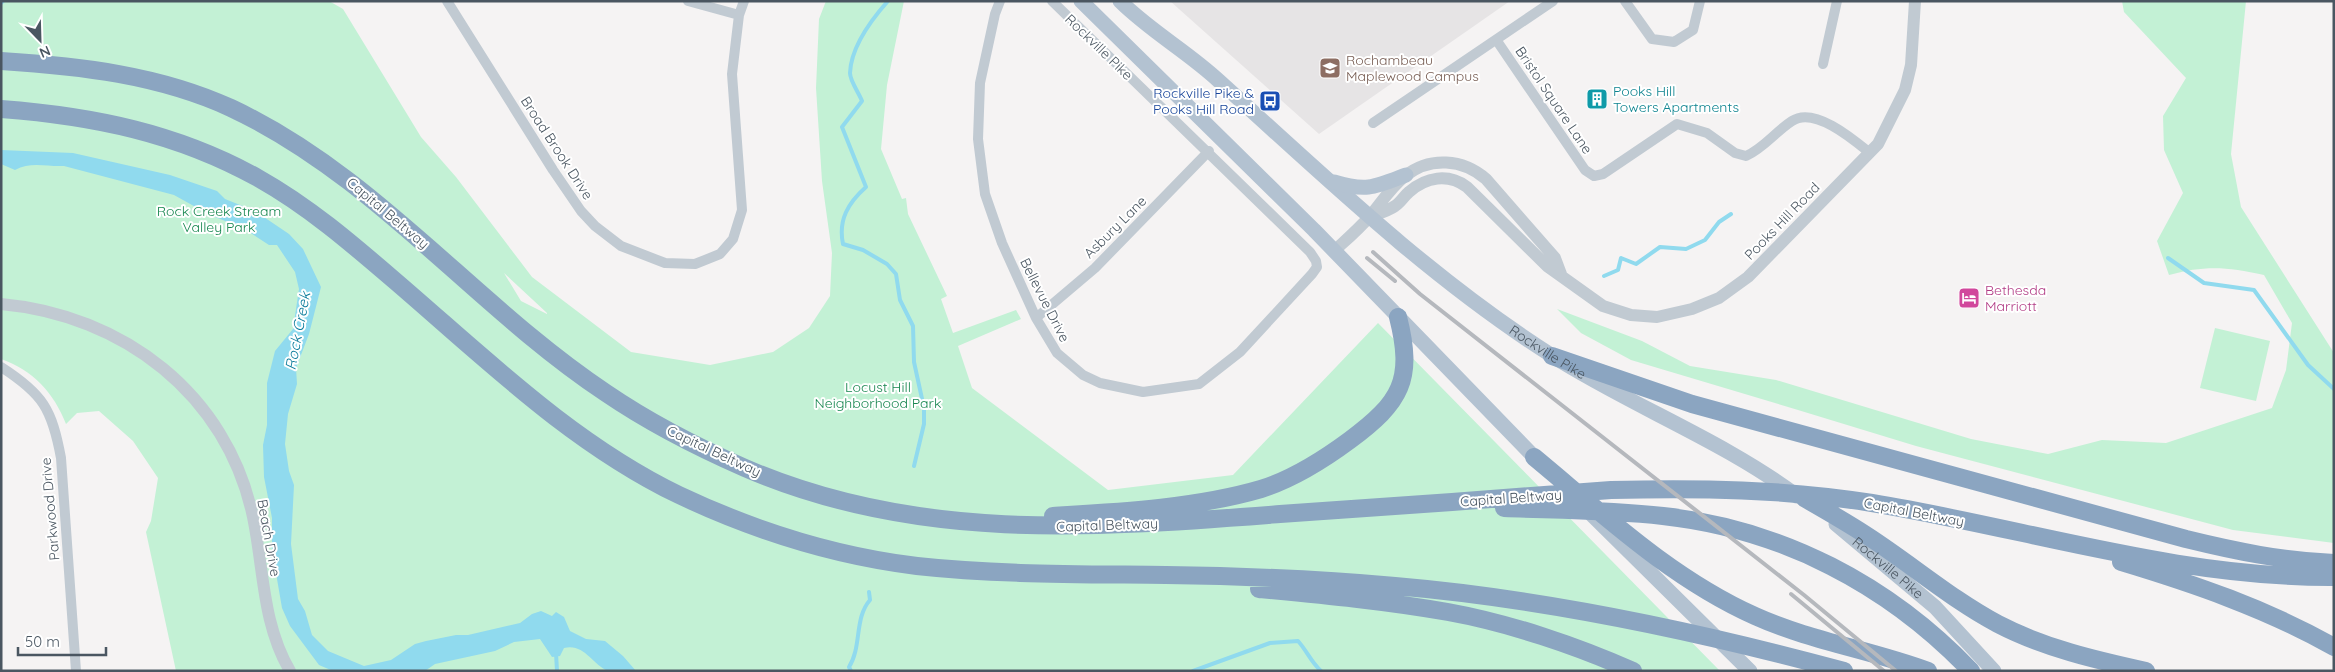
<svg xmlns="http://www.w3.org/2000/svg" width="2335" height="672" viewBox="0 0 2335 672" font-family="Quicksand,sans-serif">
<rect width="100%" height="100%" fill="#f5f3f3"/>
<!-- education -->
<path fill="#e6e4e5" d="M 1170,1 L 1510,1 L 1319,134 Z"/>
<!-- green -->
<path fill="#c3f1d5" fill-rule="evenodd" d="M 1,1 L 329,1 L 343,9 L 421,137 L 456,177 L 532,277 L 631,352 L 710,365 L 773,352 L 809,328 L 830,296 L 832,253 L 822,181 L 816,88 L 819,19 L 826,1 L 904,1 L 887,85 L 881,149 L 902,199 L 906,198 L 908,214 L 947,296 L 941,299 L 953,333 L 1016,310 L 1021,319 L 958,346 L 972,388 L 1108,490 L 1233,475 L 1378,323 L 1720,671 L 176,671 L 146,532 L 151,521 L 158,478 L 133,441 L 99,411 L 77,413 L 66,424 C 54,393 33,370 1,359 ZM 504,273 L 547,313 L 547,314 L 521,301 Z
M 2122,1 L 2246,1 L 2231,154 L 2241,207 L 2334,353 L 2334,543 L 2233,530 L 1916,446 L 1798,410 L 1631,360 L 1581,333 L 1557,309 L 1642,341 L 1690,366 L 1776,380 L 1971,439 L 2048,454 L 2102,440 L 2166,443 L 2272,408 L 2286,370 L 2292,323 L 2264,275 C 2228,267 2205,265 2169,275 L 2157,241 L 2183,193 L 2164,150 L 2163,116 L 2186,78 L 2124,12 Z
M 2215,328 L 2270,341 L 2256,401 L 2200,388 Z"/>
<!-- water -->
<path fill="#90daee" d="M 1,150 L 73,153 L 170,175 L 217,191 L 225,199 L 255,211 L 289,234 L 303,249 L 321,287 L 309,334 L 296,368 L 297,384 L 288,414 L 285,444 L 289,471 L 294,485 L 291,544 L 298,599 L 305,611 L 312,635 L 328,651 L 364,666 L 391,660 L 415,644 L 426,641 L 456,635 L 468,635 L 520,623 L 532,614 L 541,611 L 552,616 L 556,612 L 564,617 L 570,631 L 586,639 L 605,641 L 623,656 L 636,671 C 629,671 614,672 608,671 C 592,664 584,643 564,648 L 560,656 L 552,657 L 540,639 L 514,642 L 495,651 L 435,664 L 425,671 L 333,671 L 319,665 L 290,626 L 282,608 L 272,550 L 272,518 L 264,477 L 263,445 L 267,425 L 267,383 L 275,351 L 293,329 L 299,289 L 295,272 L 277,245 L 269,245 L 243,228 L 210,215 L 174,195 L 64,166 C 47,167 31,161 15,170 L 1,164 Z"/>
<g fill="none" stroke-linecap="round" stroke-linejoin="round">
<!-- stream -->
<path stroke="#90daee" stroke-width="4" d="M 888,1 C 872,19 851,47 850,73 C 850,81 859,93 862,101 L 842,127 L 866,187 C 848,203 838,220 843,244 L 863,250 L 887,264 L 896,274 L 900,300 L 913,326 L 914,362 L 924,408 L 924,424 L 914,466
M 1,3 L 3,1
M 2168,258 L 2204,283 L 2254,290 L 2308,365 L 2334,389
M 1604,276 L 1618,270 L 1621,258 L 1636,264 L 1660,247 L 1686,249 L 1705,240 L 1719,222 L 1731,214
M 556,653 L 557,671
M 851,671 L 849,667 C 862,647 854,618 870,600 L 869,592
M 1193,671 L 1270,643 L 1298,641 C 1307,651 1311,662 1321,671"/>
<!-- minor -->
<path stroke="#c1cad2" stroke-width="10" d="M 447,1 L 553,170 L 581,211 L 595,226 L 621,246 L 665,263 L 695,264 L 720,254 L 733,239 L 742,210 L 732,74 L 739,15 L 744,1
M 688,1 L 739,15
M 1000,1 L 995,14 L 980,83 L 978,139 L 985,194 L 1002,243 L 1036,318 L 1057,353 L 1083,375 L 1100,383 L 1143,392 L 1199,384 L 1240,352 L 1312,274 L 1317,267 L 1316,261 L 1310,252 L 1052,1
M 1625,1 L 1652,39 L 1674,42 L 1693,30 L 1700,1
M 1497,41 L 1585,170 L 1594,176 L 1603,174 L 1677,124 L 1707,133 L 1735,153 L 1746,156 C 1764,148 1775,132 1792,121 C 1814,106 1853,139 1870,153
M 1823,64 L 1837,1
M 1373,123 L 1553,1
M 1036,318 L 1095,268 L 1209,151
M 1,367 C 43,394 52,409 61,458 L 76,671"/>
<!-- tertiary -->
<path stroke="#c1cad2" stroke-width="12" d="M 1369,217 C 1377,214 1388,211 1395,206 C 1401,202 1404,196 1409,192 C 1426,177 1448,173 1467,187 L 1547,266 L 1603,306 L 1631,315 L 1657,317 L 1692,309 L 1719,298 L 1748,277 L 1878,144 L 1905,90 L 1911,65 L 1915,1
M 1334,251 C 1346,240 1359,229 1370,216 C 1381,203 1391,187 1405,176 C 1430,156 1463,159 1486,179 L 1555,258 L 1561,274
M 1,304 C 123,315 227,394 253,517 C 264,570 262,623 290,671"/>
<!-- primary -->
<g stroke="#b3c2d1" stroke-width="15">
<path d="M 1081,1 L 1314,230 L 1541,464"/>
<path id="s1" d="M 1120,1 C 1150,31 1188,52 1219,81 C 1325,177 1430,278 1551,355 C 1631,406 1722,440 1797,496"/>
<path d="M 1334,182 C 1367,192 1375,187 1406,175"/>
<path d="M 1584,507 L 1750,671"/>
<path id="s2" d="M 1836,524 L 1935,607 L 1994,671"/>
</g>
<!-- motorway -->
<path stroke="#8ba5c1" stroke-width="18" d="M 1,61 C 80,66 159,75 231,108 C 376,176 475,306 606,393 C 650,423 697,447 745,468 C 918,543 1097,528 1280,514 C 1390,506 1501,499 1611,490 C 1699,488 1785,489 1872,503 C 2025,528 2177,578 2334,577
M 1,109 C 93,116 177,133 258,178 C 308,206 351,243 394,280 C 484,357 571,443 679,495 C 753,530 835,556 917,566 C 999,575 1083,574 1166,575 C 1242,576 1319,579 1395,586 C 1547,599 1697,631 1844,671
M 1552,356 L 1692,404 L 2186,539 C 2235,551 2283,561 2334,563
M 1534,457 C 1604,515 1672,579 1755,616 C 1810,641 1872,650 1928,671
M 1804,498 C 1825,510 1846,522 1866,535 C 1911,564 1951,599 1998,624 C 2044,648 2096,660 2146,671
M 1504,508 C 1557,510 1610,510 1663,516 C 1782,529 1889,585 1971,671
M 1053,516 C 1120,512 1196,508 1261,489 C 1293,479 1323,460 1350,440 C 1401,402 1414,380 1398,317
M 2121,562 C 2194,584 2267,609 2334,647
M 1259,589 C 1322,595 1386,601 1448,612 C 1509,623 1577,646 1633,671"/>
<!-- rail -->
<path stroke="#b5b8bd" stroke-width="4" d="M 1373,252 L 1420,294 L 1804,595 L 1896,671
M 1367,258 L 1395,281
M 1791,594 L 1884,671"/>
</g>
<!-- icons -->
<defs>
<g id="school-square" transform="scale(1.125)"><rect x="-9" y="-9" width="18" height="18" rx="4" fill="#8d6e63" stroke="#fff"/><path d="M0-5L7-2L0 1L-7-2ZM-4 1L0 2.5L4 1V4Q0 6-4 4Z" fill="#fff"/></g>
<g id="building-square" transform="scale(1.125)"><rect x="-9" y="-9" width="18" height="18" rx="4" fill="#0f9aa8" stroke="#fff"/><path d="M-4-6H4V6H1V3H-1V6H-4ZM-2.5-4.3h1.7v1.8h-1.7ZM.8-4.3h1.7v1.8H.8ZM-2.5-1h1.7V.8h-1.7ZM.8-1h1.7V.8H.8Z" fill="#fff"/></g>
<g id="bus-square" transform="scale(1.125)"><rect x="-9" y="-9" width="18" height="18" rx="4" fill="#1a4fb4" stroke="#fff"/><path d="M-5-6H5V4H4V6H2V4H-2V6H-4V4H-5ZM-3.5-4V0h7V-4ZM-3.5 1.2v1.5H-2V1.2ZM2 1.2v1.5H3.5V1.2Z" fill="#fff"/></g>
<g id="hotel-square" transform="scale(1.125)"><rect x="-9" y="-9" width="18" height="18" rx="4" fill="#d1479c" stroke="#fff"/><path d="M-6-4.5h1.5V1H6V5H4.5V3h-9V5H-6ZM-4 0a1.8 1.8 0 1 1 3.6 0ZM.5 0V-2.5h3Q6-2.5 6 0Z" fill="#fff"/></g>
</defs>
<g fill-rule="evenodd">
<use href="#school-square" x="1330" y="68"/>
<use href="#building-square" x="1597" y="99"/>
<use href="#bus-square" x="1270" y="101"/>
<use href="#hotel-square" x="1969" y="298"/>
</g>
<g text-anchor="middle" stroke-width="4" stroke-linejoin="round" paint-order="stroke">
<!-- street labels -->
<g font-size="14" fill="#4a5661" stroke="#fff">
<text transform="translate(1099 47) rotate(44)" y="5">Rockville Pike</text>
<text transform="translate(1554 100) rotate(56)" y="5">Bristol Square Lane</text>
<text transform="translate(557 148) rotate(57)" y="5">Broad Brook Drive</text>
<text transform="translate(388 213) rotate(40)" y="5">Capital Beltway</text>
<text transform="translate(1782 221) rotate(-46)" y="5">Pooks Hill Road</text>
<text transform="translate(1115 227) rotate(-45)" y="5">Asbury Lane</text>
<text transform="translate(1045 300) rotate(63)" y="5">Bellevue Drive</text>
<text dy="5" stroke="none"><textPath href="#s1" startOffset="554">Rockville Pike</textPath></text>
<text transform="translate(714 451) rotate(25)" y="5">Capital Beltway</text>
<text transform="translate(1511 498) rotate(-4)" y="5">Capital Beltway</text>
<text transform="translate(50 509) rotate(-95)" y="5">Parkwood Drive</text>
<text transform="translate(1914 512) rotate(11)" y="5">Capital Beltway</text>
<text transform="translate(1107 525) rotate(-2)" y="5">Capital Beltway</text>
<text transform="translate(269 538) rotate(80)" y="5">Beach Drive</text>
<text dy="5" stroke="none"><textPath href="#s2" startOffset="68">Rockville Pike</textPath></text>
</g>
<!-- education labels -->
<g font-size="14" fill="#785e54" stroke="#fff" text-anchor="start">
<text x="1346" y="65">Rochambeau<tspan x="1346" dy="16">Maplewood Campus</tspan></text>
</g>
<!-- culture labels -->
<g font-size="14" fill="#0d838f" stroke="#fff" text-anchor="start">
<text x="1613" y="96">Pooks Hill<tspan x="1613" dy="16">Towers Apartments</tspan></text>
</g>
<!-- transit labels -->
<g font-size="14" fill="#164399" stroke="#fff" text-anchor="end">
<text x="1254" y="98">Rockville Pike &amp;<tspan x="1254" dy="16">Pooks Hill Road</tspan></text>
</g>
<!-- park labels -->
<g font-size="14" fill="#17864f" stroke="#fff">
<text x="219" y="216">Rock Creek Stream<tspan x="219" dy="16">Valley Park</tspan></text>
<text x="878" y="392">Locust Hill<tspan x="878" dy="16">Neighborhood Park</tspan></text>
</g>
<!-- hotel labels -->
<g font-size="14" fill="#b23c85" stroke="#fff" text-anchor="start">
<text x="1985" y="295">Bethesda<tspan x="1985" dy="16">Marriott</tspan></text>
</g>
<!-- water labels -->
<g font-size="15" font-style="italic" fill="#0c7c9b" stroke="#fff">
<text transform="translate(298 331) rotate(-79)" y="5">Rock Creek</text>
</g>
</g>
<!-- border -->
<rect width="2335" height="672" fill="none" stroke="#4a5661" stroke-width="5"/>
<!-- north arrow -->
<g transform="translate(40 40) rotate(157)" stroke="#ffffff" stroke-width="4" paint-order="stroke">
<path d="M0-4L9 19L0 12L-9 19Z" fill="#4a5661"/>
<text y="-8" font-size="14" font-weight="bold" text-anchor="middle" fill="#4a5661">N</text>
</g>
<!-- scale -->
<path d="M18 647v8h88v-8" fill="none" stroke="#4a5661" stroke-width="2.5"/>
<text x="25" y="647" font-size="15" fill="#4a5661" stroke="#ffffff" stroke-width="4" paint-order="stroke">50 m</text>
</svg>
